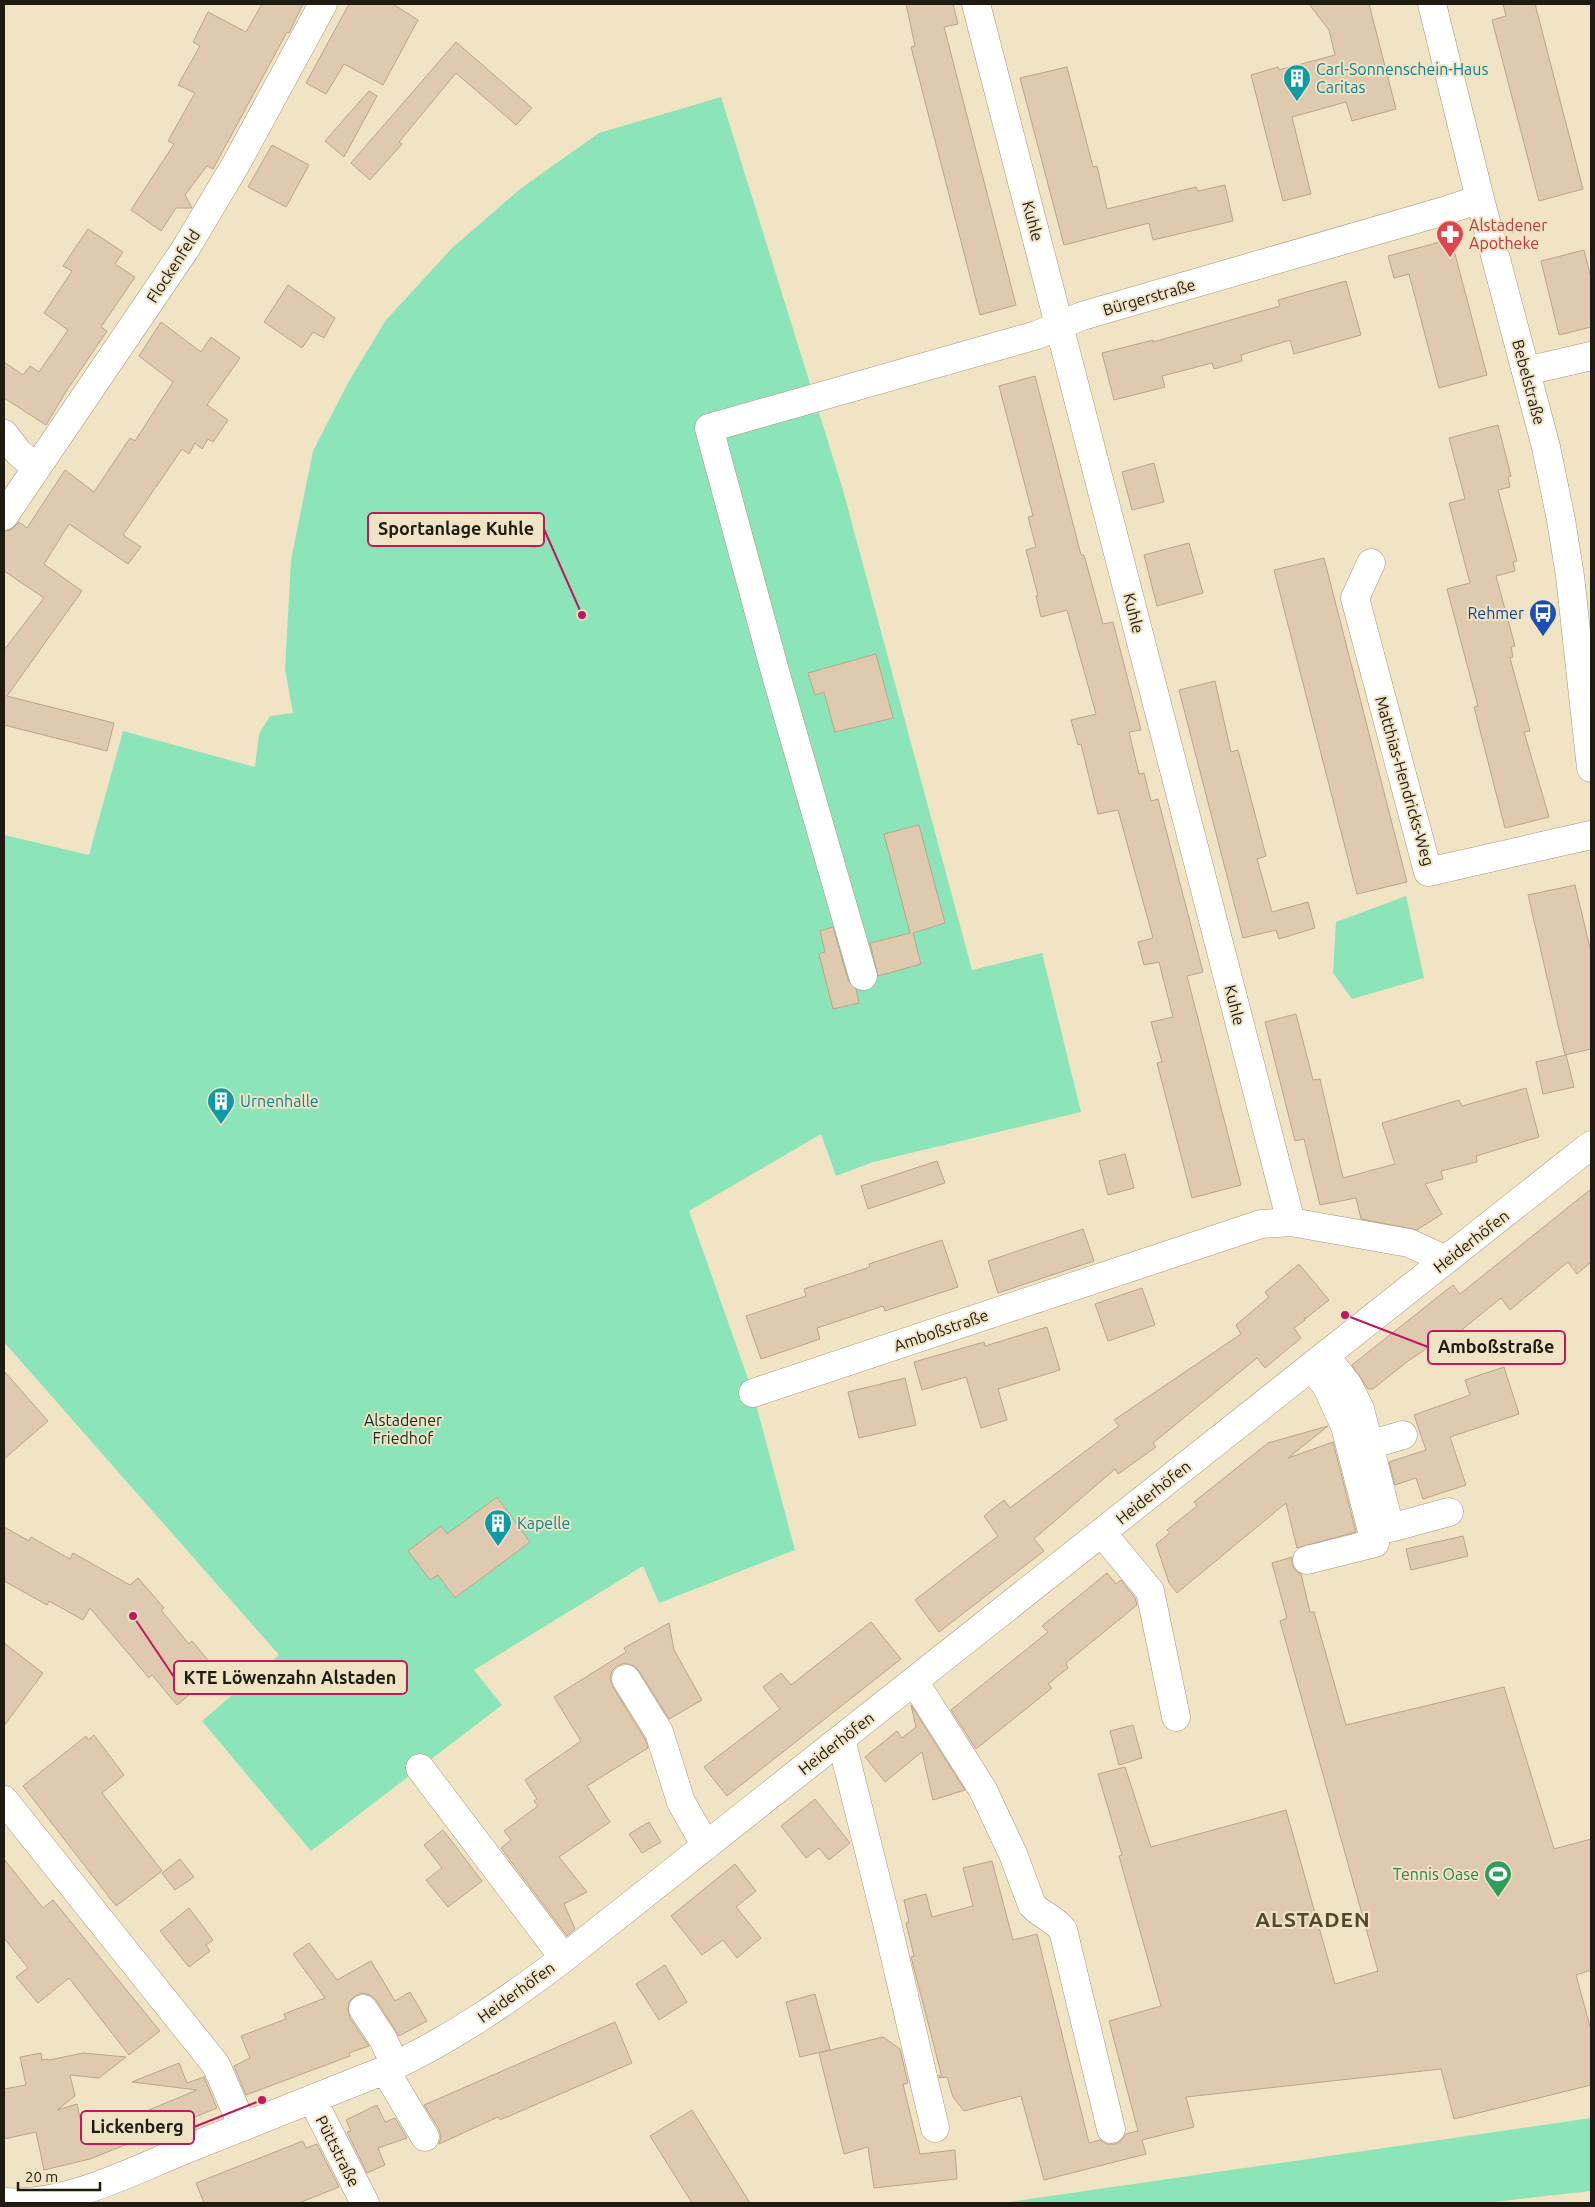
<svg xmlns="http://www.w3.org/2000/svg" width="1595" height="2207" viewBox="0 0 1595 2207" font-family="Ubuntu,sans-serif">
<rect width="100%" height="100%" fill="#f1e4c5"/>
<!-- green -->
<path fill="#8ce4b9" d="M 721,97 L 843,490 L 972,970 L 1042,953 L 1081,1112 L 873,1162 L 836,1176 L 821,1134 L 689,1211 L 753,1393 L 795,1550 L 659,1603 L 643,1566 L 474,1670 L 502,1705 L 311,1851 L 202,1721 L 279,1655 L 4,1342 L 4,835 L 89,855 L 123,731 L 255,767 L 259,734 L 270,716 L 293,713 L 285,669 L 291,560 L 313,451 L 349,381 L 386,320 L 452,248 L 520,189 L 599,133 Z
M 1406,896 L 1424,978 L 1352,999 L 1333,973 L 1336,922 Z
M 1591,2118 L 1591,2191 L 1485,2203 L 1003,2203 Z"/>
<!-- building -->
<path fill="#dfcaaf" stroke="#baa58c" d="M 262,4 L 303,4 L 289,33 L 287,32 L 213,169 L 207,166 L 185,195 L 192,208 L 176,208 L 161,231 L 131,210 L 174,144 L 168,141 L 195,93 L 178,85 L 200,46 L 193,42 L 208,12 L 246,32 Z
M 349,4 L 393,4 L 418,20 L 383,85 L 344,64 L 326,94 L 306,83 Z
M 906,4 L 953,4 L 958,24 L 944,27 L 1016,305 L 980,315 L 911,47 L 915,46 Z
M 1309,4 L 1369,4 L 1396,109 L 1352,121 L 1346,102 L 1292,117 L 1311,194 L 1283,201 L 1251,75 L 1278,67 L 1279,70 L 1335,55 L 1329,30 Z
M 1503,4 L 1535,4 L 1583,189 L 1539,201 L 1492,20 L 1506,16 Z
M 456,42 L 532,108 L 516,125 L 456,73 L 399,142 L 402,144 L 370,180 L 351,163 Z
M 1067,67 L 1093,167 L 1097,166 L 1107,209 L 1196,187 L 1198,191 L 1225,185 L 1233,221 L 1153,240 L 1149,223 L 1064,245 L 1020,78 Z
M 369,91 L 377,96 L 344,157 L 325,141 Z
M 272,145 L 309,165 L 286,207 L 248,187 Z
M 88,229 L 123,252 L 115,264 L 135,277 L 101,327 L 107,331 L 67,390 L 46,425 L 4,398 L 4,362 L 23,375 L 30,366 L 39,372 L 68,330 L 44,313 L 72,271 L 63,266 Z
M 1451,239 L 1487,375 L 1439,388 L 1409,274 L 1394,278 L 1388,256 Z
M 1584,250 L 1591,278 L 1591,327 L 1559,335 L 1541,261 Z
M 1346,281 L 1361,335 L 1294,354 L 1290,340 L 1241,355 L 1242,361 L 1214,369 L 1212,363 L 1162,376 L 1165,387 L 1114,400 L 1102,353 L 1153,340 L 1153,342 L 1280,306 L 1278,300 Z
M 288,285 L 335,318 L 324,338 L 313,332 L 302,348 L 264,322 Z
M 161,322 L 201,352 L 211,337 L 240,358 L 207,405 L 228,420 L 213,442 L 208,439 L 202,449 L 195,443 L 189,454 L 182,449 L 123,535 L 141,547 L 128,564 L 69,524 L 44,564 L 82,591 L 7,696 L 114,723 L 107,751 L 4,725 L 4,650 L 44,598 L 4,571 L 4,531 L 11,530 L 19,522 L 27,528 L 65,470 L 94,492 L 130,438 L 135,441 L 173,382 L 139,356 Z
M 1035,376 L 1081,555 L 1084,555 L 1103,624 L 1113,622 L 1141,730 L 1129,732 L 1139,774 L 1144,773 L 1151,801 L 1158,799 L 1203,972 L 1187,976 L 1241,1185 L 1192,1198 L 1157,1063 L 1162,1062 L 1151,1022 L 1173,1017 L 1159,962 L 1144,965 L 1138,942 L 1153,938 L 1118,810 L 1098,814 L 1081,744 L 1078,745 L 1071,720 L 1096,714 L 1067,610 L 1041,617 L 1036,596 L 1038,596 L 1026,550 L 1036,547 L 1028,517 L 1033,516 L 999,386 Z
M 1498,425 L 1511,476 L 1508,477 L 1510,487 L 1498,490 L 1517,561 L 1513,562 L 1515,571 L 1496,576 L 1515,646 L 1511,647 L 1513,657 L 1510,658 L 1530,731 L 1524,732 L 1549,817 L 1505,828 L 1474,707 L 1478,706 L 1447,589 L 1470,583 L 1449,503 L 1465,499 L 1449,438 Z
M 1154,463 L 1164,502 L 1132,510 L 1122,472 Z
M 1189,543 L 1203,593 L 1157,606 L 1144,555 Z
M 1324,558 L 1407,882 L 1357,894 L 1274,570 Z
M 876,654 L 893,718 L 835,732 L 824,692 L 815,695 L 808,673 Z
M 1215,681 L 1231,752 L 1238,750 L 1266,856 L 1257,859 L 1272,912 L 1308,902 L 1315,928 L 1279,939 L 1276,930 L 1243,938 L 1179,690 Z
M 919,825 L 945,923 L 913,933 L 921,964 L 878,976 L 870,943 L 910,933 L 884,834 Z
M 1575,885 L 1591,952 L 1591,1049 L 1565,1055 L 1528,895 Z
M 833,927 L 848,980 L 856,989 L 859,1003 L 833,1009 L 819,954 L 825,952 L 820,931 Z
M 1296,1014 L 1313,1080 L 1320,1079 L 1343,1178 L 1395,1164 L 1382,1123 L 1459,1100 L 1462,1106 L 1526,1088 L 1539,1137 L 1476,1156 L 1477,1162 L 1441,1171 L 1443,1179 L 1425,1184 L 1442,1214 L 1417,1230 L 1361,1219 L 1356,1198 L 1320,1205 L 1304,1139 L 1295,1141 L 1265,1022 Z
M 1566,1055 L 1574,1087 L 1543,1094 L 1536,1062 Z
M 1125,1154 L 1134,1188 L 1108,1195 L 1099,1161 Z
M 937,1161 L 945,1183 L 868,1209 L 861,1186 Z
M 1591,1189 L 1591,1262 L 1577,1274 L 1568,1262 L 1510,1310 L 1501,1298 L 1442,1346 L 1438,1341 L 1408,1361 L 1373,1389 L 1368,1389 L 1352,1365 L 1453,1285 L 1460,1294 Z
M 1083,1229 L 1094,1261 L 998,1293 L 988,1261 Z
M 942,1240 L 958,1287 L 885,1311 L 883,1306 L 817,1328 L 820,1339 L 761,1359 L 746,1316 L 806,1296 L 804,1289 L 870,1267 L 869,1264 Z
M 1299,1264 L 1329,1300 L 1305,1319 L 1304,1317 L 1305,1320 L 1294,1328 L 1301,1338 L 1265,1368 L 1257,1358 L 1153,1443 L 1156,1447 L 1118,1474 L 1115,1469 L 1034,1539 L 1044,1551 L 939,1632 L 915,1600 L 998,1536 L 984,1516 L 1004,1500 L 1010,1508 L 1119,1426 L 1114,1420 L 1241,1334 L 1236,1325 L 1269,1297 L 1265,1292 Z
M 1142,1288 L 1155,1325 L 1108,1341 L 1095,1304 Z
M 1047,1327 L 1060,1370 L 998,1389 L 1007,1420 L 981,1428 L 966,1377 L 922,1390 L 914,1362 L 984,1342 L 985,1346 Z
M 1504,1367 L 1519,1414 L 1450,1437 L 1466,1485 L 1423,1499 L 1416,1478 L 1395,1485 L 1389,1462 L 1426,1450 L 1414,1415 L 1470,1395 L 1465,1380 Z
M 4,1371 L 48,1421 L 4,1459 Z
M 905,1378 L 916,1425 L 859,1438 L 848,1392 Z
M 1328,1426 L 1288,1458 L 1333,1442 L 1356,1532 L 1297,1548 L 1286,1503 L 1177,1593 L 1169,1583 L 1156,1544 L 1170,1533 L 1167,1530 L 1197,1506 L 1194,1502 L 1268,1443 Z
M 497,1497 L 530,1542 L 455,1598 L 438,1575 L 430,1580 L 408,1551 L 441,1526 L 447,1534 Z
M 4,1527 L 29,1541 L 31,1537 L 70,1559 L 73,1553 L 130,1585 L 138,1578 L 164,1608 L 161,1610 L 189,1644 L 192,1641 L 217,1671 L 177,1705 L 152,1675 L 149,1678 L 90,1608 L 83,1620 L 49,1601 L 47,1605 L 4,1581 Z
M 1463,1536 L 1468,1556 L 1411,1570 L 1406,1549 Z
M 1292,1557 L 1292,1564 L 1295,1570 L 1301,1574 L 1310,1612 L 1314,1612 L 1346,1725 L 1504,1687 L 1554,1849 L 1591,1839 L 1591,1970 L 1576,1975 L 1591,2030 L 1591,2085 L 1454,2119 L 1441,2069 L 1186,2097 L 1194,2127 L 1142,2140 L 1146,2154 L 1044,2180 L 1021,2096 L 964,2111 L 953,2097 L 947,2077 L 939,2078 L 939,2075 L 942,2077 L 911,1957 L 914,1956 L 906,1923 L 909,1922 L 904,1900 L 926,1894 L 932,1917 L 973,1906 L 963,1868 L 992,1861 L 1013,1940 L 1037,1934 L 1089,2143 L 1100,2140 L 1107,2144 L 1115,2144 L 1121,2141 L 1126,2134 L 1138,2131 L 1109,2021 L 1161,2006 L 1119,1856 L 1122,1855 L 1098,1774 L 1125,1767 L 1151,1847 L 1286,1810 L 1335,1984 L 1378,1971 L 1280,1621 L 1287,1618 L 1272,1563 Z
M 1107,1573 L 1116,1584 L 1121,1580 L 1135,1598 L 1137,1605 L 1066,1663 L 1068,1668 L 1048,1684 L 1052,1688 L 976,1749 L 951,1710 L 1048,1632 L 1042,1626 Z
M 871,1622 L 901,1659 L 727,1796 L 704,1767 L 780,1709 L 763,1687 L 781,1673 L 791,1685 Z
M 669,1623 L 674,1650 L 702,1700 L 669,1719 L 639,1671 L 634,1666 L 625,1663 L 617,1666 L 612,1671 L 610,1679 L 613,1687 L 645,1739 L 648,1748 L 587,1786 L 610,1822 L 559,1857 L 587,1892 L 564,1904 L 575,1929 L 567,1936 L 501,1848 L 511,1840 L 504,1831 L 538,1806 L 534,1801 L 537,1799 L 525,1780 L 581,1741 L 554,1697 L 626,1652 L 624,1648 Z
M 4,1643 L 43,1673 L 4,1726 Z
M 911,1705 L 965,1790 L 933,1800 L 922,1752 L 885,1782 L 865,1757 L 897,1731 L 902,1738 L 916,1727 Z
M 1133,1725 L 1142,1758 L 1119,1765 L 1110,1731 Z
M 94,1735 L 124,1775 L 102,1793 L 162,1871 L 116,1906 L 23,1786 L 86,1736 L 88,1740 Z
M 815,1799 L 850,1843 L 829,1860 L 819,1848 L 806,1858 L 781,1826 Z
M 649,1822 L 661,1842 L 642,1853 L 629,1834 Z
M 443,1830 L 482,1881 L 448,1907 L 426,1880 L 442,1868 L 424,1845 Z
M 4,1859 L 43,1908 L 53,1900 L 160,2031 L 129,2055 L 69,1978 L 38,2003 L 16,1977 L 28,1968 L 4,1938 Z
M 180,1859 L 194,1877 L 175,1890 L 162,1873 Z
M 735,1864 L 756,1891 L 736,1907 L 761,1938 L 737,1958 L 723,1940 L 702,1955 L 671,1916 Z
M 189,1908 L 213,1940 L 206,1945 L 210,1951 L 189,1967 L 160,1931 Z
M 309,1943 L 337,1980 L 371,1961 L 395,2001 L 410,1992 L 427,2021 L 399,2036 L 376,2000 L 370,1995 L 362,1993 L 355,1996 L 349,2002 L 348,2010 L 350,2018 L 369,2046 L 349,2053 L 350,2056 L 246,2095 L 234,2066 L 250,2058 L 241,2036 L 286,2019 L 284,2014 L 325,1998 L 293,1954 Z
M 665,1965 L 687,2002 L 659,2020 L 636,1984 Z
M 815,1994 L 830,2050 L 800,2057 L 786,2002 Z
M 615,2022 L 632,2063 L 500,2120 L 498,2117 L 439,2144 L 441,2137 L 439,2129 L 424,2105 Z
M 883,2037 L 900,2049 L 908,2083 L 903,2084 L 920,2154 L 955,2150 L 957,2179 L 874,2188 L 868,2147 L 844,2154 L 819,2053 Z
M 41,2053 L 42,2060 L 48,2059 L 49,2060 L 83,2053 L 126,2057 L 99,2078 L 70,2075 L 75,2096 L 57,2110 L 77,2104 L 84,2137 L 197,2090 L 132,2082 L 179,2063 L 187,2083 L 204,2077 L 217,2108 L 90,2159 L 44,2170 L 36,2132 L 4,2139 L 4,2089 L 26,2085 L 20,2057 Z
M 377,2105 L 385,2122 L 395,2118 L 407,2138 L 378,2148 L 385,2165 L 367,2173 L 347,2132 L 351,2131 L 346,2120 Z
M 692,2110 L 750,2203 L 692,2203 L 650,2136 Z
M 303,2141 L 306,2148 L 317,2144 L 339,2187 L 299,2203 L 204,2203 L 196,2183 Z"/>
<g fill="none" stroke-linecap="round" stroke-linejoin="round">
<!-- minor casing -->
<g stroke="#a4987b" stroke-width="29">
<path id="minor" d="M 976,4 L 1291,1222
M 1432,4 L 1480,199 L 1546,447 L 1561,520 L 1570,576 L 1591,768
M 1526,371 L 1591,356
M 4,434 L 18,452 L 36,468
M 4,516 L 186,248 L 236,164 L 323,4
M 1371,563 L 1355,598 L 1428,872 L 1591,835
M 863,976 L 776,675 L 709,428 L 1037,335 L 1082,316 L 1444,211 L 1480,199
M 1325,1356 L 1348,1385 L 1360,1409 L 1390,1528 L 1449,1512
M 753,1393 L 1261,1224 L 1291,1222 L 1409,1243 L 1446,1260
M 1369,1445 L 1403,1435
M 1102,1533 L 1150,1591 L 1176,1717
M 1307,1560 L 1375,1543 L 1345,1426 L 1326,1385 L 1311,1367
M 626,1679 L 659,1732 L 681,1802 L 706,1846
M 914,1681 L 983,1790 L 1013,1854 L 1032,1905 C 1041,1915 1055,1919 1063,1930 L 1111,2129
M 841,1739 L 888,1927 L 935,2128
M 420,1768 L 564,1958
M 4,1800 L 216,2065 L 243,2127
M 363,2009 L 383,2039 L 395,2065
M 385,2070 L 425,2137
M 312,2099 L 365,2203
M 4,2202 C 64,2207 130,2172 184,2150 C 251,2123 318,2096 385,2070 C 451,2040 507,2001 564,1958 L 1591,1145"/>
</g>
<!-- minor -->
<use href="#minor" stroke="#fff" stroke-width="28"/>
</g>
<!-- icons -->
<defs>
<g id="building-pin" transform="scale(1.4375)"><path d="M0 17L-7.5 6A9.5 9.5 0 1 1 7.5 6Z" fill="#0f9aa8" stroke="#f1e4c5"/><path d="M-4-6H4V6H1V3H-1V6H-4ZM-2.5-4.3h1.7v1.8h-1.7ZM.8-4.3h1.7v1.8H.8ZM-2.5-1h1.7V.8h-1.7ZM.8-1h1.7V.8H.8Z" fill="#fff"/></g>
<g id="pharmacy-pin" transform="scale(1.4375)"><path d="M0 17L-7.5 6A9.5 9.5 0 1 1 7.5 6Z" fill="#e0444e" stroke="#f1e4c5"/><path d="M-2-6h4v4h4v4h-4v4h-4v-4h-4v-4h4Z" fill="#fff"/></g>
<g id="bus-pin" transform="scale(1.4375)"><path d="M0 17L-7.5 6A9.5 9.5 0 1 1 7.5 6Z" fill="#1a4fb4" stroke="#f1e4c5"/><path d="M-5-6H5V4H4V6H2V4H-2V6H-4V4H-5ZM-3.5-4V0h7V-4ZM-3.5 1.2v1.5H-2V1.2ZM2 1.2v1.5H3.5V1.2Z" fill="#fff"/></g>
<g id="stadium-pin" transform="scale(1.4375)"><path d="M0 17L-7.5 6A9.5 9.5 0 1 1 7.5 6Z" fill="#2e9e5b" stroke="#f1e4c5"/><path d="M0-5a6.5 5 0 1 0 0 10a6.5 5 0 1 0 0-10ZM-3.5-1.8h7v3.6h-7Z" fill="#fff"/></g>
</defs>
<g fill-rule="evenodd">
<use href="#building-pin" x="1297" y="78"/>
<use href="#pharmacy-pin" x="1450" y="234"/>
<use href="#bus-pin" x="1543" y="613"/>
<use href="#building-pin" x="221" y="1101"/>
<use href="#building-pin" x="498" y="1523"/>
<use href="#stadium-pin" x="1498" y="1874"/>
</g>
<g text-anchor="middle" stroke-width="4" stroke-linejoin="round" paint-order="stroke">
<!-- culture labels -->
<g font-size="16" fill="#0d838f" stroke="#f1e4c5" text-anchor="start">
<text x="1316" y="75">Carl-Sonnenschein-Haus<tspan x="1316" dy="18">Caritas</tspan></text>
<text x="240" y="1107">Urnenhalle</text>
<text x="517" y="1529">Kapelle</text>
</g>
<!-- street labels -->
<g font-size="16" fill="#201b10" stroke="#f1e4c5">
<text transform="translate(1033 221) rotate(75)" y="6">Kuhle</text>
<text transform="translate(173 266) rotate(-57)" y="6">Flockenfeld</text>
<text transform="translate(1149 297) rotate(-16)" y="6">Bürgerstraße</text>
<text transform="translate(1529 382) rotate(75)" y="6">Bebelstraße</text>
<text transform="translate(1134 613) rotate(76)" y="6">Kuhle</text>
<text transform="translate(1405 781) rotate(74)" y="6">Matthias-Hendricks-Weg</text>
<text transform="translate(1235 1005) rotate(76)" y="6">Kuhle</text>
<text transform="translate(1471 1241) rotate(-38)" y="6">Heiderhöfen</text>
<text transform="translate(941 1330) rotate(-19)" y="6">Amboßstraße</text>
<text transform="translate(1153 1492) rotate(-39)" y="6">Heiderhöfen</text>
<text transform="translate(836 1743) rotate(-38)" y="6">Heiderhöfen</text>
<text transform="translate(516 1992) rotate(-36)" y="6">Heiderhöfen</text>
<text transform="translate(338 2151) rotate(63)" y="6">Püttstraße</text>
</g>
<!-- health labels -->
<g font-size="16" fill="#be3a42" stroke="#f1e4c5" text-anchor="start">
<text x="1469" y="231">Alstadener<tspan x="1469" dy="18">Apotheke</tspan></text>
</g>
<!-- transit labels -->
<g font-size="16" fill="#164399" stroke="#f1e4c5" text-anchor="end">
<text x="1524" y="619">Rehmer</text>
</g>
<!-- park labels -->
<g font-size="16" fill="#0a3222" stroke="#f1e4c5">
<text x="403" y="1426">Alstadener<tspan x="403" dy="18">Friedhof</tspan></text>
</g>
<!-- leisure labels -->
<g font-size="16" fill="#27864d" stroke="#f1e4c5" text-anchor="end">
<text x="1479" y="1880">Tennis Oase</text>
</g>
<!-- district labels -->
<g font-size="21" font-weight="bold" letter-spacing="1" fill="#53482e" stroke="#f1e4c5">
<text x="1313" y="1927">ALSTADEN</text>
</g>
</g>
<!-- callouts -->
<path fill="none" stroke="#c2185b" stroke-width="2" d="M582 615L544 529M1345 1315L1428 1347M133 1616L174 1677M262 2100L194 2127"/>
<g fill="#c2185b" stroke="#f1e4c5" stroke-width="2">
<circle cx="582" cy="615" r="5"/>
<circle cx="1345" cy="1315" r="5"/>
<circle cx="133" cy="1616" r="5"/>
<circle cx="262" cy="2100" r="5"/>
</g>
<g fill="#f1e4c5" stroke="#c2185b" stroke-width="2">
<rect x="368" y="513" width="176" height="33" rx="5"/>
<rect x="1428" y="1331" width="137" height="33" rx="5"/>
<rect x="174" y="1661" width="233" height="33" rx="5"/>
<rect x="81" y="2111" width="113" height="33" rx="5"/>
</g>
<g font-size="18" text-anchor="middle" font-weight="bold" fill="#201b10">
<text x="456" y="535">Sportanlage Kuhle</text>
<text x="1496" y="1353">Amboßstraße</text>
<text x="290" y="1684">KTE Löwenzahn Alstaden</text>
<text x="137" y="2133">Lickenberg</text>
</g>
<!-- border -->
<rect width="1595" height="2207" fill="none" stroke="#201b10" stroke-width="10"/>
<!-- scale -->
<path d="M18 2182v8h82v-8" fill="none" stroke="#201b10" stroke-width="2.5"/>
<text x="25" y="2182" font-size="15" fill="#201b10" stroke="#f1e4c5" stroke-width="4" paint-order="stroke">20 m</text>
</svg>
